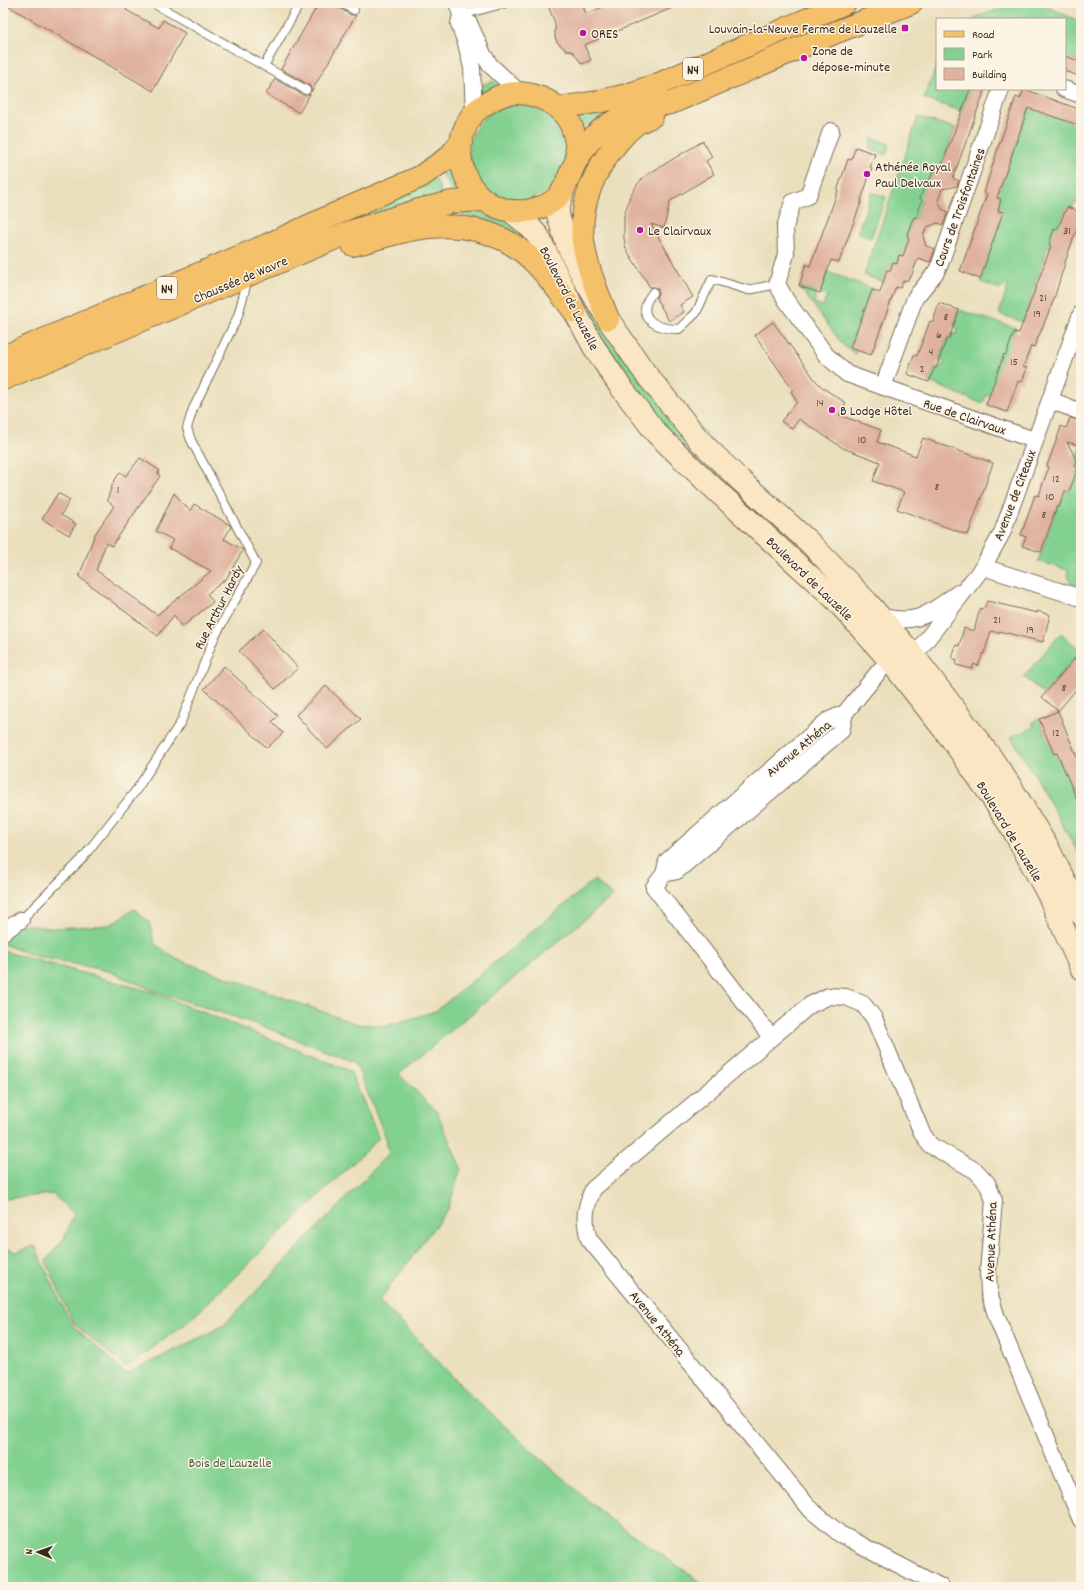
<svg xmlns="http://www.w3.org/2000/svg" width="1084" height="1590" viewBox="0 0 1084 1590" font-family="Dekko,sans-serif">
<rect width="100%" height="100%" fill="#fcf5e5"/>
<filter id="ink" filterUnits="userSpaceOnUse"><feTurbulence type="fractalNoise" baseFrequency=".025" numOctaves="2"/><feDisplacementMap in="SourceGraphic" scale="8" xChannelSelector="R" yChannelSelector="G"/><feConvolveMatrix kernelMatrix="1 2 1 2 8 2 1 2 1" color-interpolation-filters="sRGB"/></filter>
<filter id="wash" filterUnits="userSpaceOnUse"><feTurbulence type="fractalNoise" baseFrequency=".012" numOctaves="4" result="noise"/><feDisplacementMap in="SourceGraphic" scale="16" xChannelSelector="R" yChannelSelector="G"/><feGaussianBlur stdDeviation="0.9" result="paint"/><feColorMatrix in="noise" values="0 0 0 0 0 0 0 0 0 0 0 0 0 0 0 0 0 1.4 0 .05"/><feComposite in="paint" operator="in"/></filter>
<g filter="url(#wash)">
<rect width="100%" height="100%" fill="#eadfbc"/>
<!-- green -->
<path fill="#82d190" stroke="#5e7e57" d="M 867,3 L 888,3 L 852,18 L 849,10 Z
M 1014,3 L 1039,3 L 1081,22 L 1081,62 L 1065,56 L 1065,19 L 973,19 Z
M 937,64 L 937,89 L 970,89 L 962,111 L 924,99 Z
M 494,81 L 502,88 L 481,96 L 478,86 Z
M469 153a48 48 0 1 1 96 0a48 48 0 1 1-96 0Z
M 1029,107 L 1041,111 L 1041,113 L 1048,116 L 1049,114 L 1081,126 L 1081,197 L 1079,204 L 1075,202 L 1072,209 L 1067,207 L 1051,247 L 1048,246 L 1039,273 L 1043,275 L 1042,277 L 1037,276 L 1034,284 L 1039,286 L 1030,302 L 1023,322 L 999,314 L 1008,286 L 1006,285 L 1000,289 L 981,282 L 985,269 L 982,268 L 987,258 L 1002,212 L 998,211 L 1001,199 L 997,197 Z
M 606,110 L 609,120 L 586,137 L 578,116 Z
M 918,117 L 955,128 L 939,173 L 933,171 L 930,179 L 927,181 L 921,198 L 922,201 L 917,217 L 913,218 L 907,235 L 909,239 L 903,254 L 899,256 L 897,264 L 893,262 L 890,271 L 887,270 L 883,282 L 864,275 Z
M 872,138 L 890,144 L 886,155 L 869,149 Z
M 449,164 L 454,180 L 461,192 L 454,194 L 440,171 Z
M 434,176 L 443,196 L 322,232 Z
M 872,192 L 886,197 L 871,238 L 857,234 Z
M 462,209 L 473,209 L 492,217 L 512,222 L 530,241 C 508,228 488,220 463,215 Z
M 561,242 L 580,281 L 782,527 L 837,586 L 715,484 L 627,383 L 549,247 Z
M 827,272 L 874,289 L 872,290 L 867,303 L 866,312 L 863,311 L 858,325 L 861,327 L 858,334 L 855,333 L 850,347 L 857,350 L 855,354 L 843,345 L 799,286 L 817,292 L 814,303 L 823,306 L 827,296 L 820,293 Z
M 959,310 L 1016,328 L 1007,355 L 1005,354 L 992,397 L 986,395 L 983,404 L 929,382 L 935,367 L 939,369 L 941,365 L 944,366 L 945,363 L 939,361 L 947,339 L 949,339 L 952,333 L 956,334 L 958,328 L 953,326 Z
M 1080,446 L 1081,446 L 1081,586 L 1072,584 L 1067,575 L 1068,570 L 1038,561 L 1056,510 L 1054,509 L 1055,506 L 1059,507 L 1063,497 L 1062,490 L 1069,492 L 1071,486 L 1071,473 L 1076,474 L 1078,468 L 1075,466 L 1076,459 Z
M 1061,633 L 1081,651 L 1044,694 L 1024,677 Z
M 1039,719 L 1054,754 L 1061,762 L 1081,809 L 1081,858 L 1038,781 L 1011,737 L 1034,727 L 1032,722 Z
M 594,880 L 613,896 L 399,1074 L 437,1112 L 461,1168 L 448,1209 L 379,1301 L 399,1320 L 470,1395 L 550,1467 L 606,1516 L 708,1587 L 3,1587 L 3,1247 L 16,1252 L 35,1246 L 71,1324 L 127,1374 L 223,1326 L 389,1153 L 386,1138 L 355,1062 L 259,1025 L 155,991 L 108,971 L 35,956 L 3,944 L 3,937 L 19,924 L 50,928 L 110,925 L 134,909 L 149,922 L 155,944 L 176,959 L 357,1024 L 386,1026 L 436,1011 Z
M 3,951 L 152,992 L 350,1071 L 379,1138 L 188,1322 L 126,1367 L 73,1323 L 46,1261 L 65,1237 L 74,1214 L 53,1194 L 3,1199 Z"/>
<g id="blocks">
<!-- building -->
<path fill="#dfb19e" d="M 3,3 L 130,3 L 126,10 L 159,28 L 163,20 L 185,33 L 153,91 Z
M 319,3 L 337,3 L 339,8 L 351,15 L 356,15 L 311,92 L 311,88 L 309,85 L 281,69 Z
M 547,3 L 582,3 L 586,14 L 613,3 L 684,3 L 584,45 L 591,60 L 582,64 L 573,52 L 566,50 L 557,42 L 555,37 L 555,23 Z
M 1065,56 L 1081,62 L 1081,77 L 1065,71 Z
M 275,79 L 303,95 L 306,95 L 310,94 L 299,113 L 266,94 Z
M 970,89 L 985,89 L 953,178 L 959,181 L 957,186 L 942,189 L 938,201 L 942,209 L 948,212 L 943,225 L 938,223 L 927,227 L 924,233 L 923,237 L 926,246 L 935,249 L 931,260 L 930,262 L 918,258 L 911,277 L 909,277 L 908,280 L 903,281 L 900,288 L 896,287 L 871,355 L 850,348 L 872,290 L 880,293 L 887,270 L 890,271 L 893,262 L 897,264 L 899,255 L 903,256 L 909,239 L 907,235 L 913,218 L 917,217 L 919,209 L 922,201 L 920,198 L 927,181 L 930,179 L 933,171 L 939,173 Z
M 1024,89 L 1081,110 L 1081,126 L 1028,108 L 997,198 L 1001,199 L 998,211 L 1003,212 L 980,279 L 960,271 L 987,194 L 984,193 L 997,151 L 1016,97 L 1020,99 Z
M 703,141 L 712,157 L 706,161 L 714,174 L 670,201 L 664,228 L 651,224 L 693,297 L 680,305 L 684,312 L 669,321 L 656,298 L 658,293 L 658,289 L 654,287 L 650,287 L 626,249 L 624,239 L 624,216 L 630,196 L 637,185 L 645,176 Z
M 856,147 L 875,154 L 870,167 L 872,168 L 861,200 L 862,200 L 839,262 L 831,260 L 820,293 L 799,286 L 806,264 L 810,266 L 838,191 L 837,191 L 848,159 L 851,160 Z
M 1067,207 L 1081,212 L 1081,218 L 1068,253 L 1053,302 L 1034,347 L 1031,346 L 1023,367 L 1027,368 L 1022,382 L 1018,381 L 1007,412 L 986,405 L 1004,354 L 1006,355 L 1014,332 L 1019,333 L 1051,246 L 1049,245 L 1054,229 L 1057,230 Z
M 939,303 L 959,310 L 949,339 L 947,338 L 936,368 L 935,367 L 929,382 L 907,374 L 914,355 L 917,356 L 930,321 L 933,322 Z
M 773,322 L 816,381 L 823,388 L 846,403 L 839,415 L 881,430 L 877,442 L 916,456 L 923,438 L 993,463 L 968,535 L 897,509 L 904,492 L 873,481 L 880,462 L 843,448 L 799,419 L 792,429 L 781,421 L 797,402 L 791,391 L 793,390 L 755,335 Z
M 1070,418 L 1081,421 L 1081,446 L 1067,442 L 1077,461 L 1075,466 L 1078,468 L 1069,492 L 1065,491 L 1059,507 L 1057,506 L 1041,552 L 1022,546 L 1026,537 L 1021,535 L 1035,495 L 1039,496 L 1043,483 L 1049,467 L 1047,466 L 1060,430 L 1061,426 L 1066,428 Z
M 140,458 L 159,470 L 158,474 L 160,476 L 112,546 L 106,543 L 96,570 L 157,615 L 211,571 L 169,548 L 173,540 L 156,531 L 174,493 L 190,511 L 194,504 L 230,525 L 231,527 L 224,539 L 243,550 L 226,579 L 207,594 L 213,602 L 182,627 L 174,615 L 158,636 L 79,577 L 95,534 L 114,506 L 107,500 L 113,483 L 120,472 L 126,476 Z
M 58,493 L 70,500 L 61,515 L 76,524 L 69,535 L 42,519 Z
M 987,601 L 1037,613 L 1037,611 L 1050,615 L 1043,642 L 999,631 L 999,633 L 991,631 L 984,654 L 983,653 L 978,666 L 974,664 L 972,669 L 956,665 L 957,660 L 952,658 L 956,645 L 959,646 L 964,628 L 974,631 L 980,608 L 984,609 Z
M 263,629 L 298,668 L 275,689 L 239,651 Z
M 1081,651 L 1081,684 L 1058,711 L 1081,767 L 1081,809 L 1057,753 L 1054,754 L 1039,719 L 1058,711 L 1042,697 Z
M 224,666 L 278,716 L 272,722 L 283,733 L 267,748 L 204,689 Z
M 326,686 L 361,719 L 327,749 L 296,715 Z"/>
</g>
</g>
<g filter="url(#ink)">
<use href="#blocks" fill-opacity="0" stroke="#786955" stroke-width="1"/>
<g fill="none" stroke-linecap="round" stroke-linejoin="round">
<!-- lane casing -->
<g stroke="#786955" stroke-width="10">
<path id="lane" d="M 153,3 L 264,66 L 300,3
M 342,3 L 354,10
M 461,15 L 506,3
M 264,66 L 306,90
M 653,292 C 633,317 655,329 679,329 L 696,313 L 712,279 L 748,290 L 777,284
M 21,920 L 81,860 L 137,789 L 181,722 L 214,638 L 256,563 L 191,440 L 187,428 L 193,409 L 238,316 L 248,278"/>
</g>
<!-- street casing -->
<g stroke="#786955" stroke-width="18">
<path id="street" d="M 457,3 L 461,15 L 459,24 L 466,43 L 472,68 L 474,112
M 469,23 L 483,54 L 490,65 L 520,93
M 1064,89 L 1081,95
M 831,131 L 808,196 L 793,202 L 785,227 L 786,254 L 777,284 L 786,300 L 826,355 L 847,374 L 1034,440
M 883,387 L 915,298 L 936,272 L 940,264 L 1001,89
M 1050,400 L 1081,412
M 983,567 L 1081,598
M 880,616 C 918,626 928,614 958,593
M 914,656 L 983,567 L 1002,533 L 1081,314
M 664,874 L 677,871 L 841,731 L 845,713 L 880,670 L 891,662
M 3,932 L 21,920
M 771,1037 L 654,887 L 664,874 L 667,861 L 827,721 L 845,713
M 941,1587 L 840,1534 L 811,1510 L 589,1239 C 583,1218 585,1209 593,1189 L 810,1005 L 829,996 L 846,997 L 863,1004 L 874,1018 L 922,1133 L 930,1145 L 976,1171 L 987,1183 L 994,1200 L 988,1272 L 989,1292 L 997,1318 L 1081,1520"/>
</g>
<!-- secondary casing -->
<g stroke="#786955" stroke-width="24">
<path id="secondary" d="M 563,191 L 558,208 L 558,215 L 567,244 L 583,277 L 608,319 L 645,373 L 700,441 L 739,479 L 810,543 L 867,602 L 914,656 L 990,756 L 1011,787 L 1049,850 L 1081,914
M 511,211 L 530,227 L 538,236 L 575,312 L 594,347 L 620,386 L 656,433 L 707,482 L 834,598 L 891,662 L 953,741 L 989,793 L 1015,833 L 1049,896 L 1081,968"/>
</g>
<!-- primary casing -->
<g stroke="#786955" stroke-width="24">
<path id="primary" d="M 558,108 L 597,102 L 627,95 L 661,83 L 845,3
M 577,159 C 577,146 576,135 570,123 C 559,101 527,88 503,95 C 493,98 485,104 477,110 C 471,115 466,125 463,133 C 449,180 491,224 539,208 C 568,198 565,179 578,158 C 586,144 597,131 611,123 C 618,119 626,117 634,114 C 648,108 656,105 671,103 L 834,33 L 911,3
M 353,245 C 373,240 394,233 415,229 C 456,221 502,230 532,260 C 548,275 561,295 575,312
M 608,319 C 598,293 586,267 583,240 C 579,204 595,168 618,142 C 623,136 629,129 635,125 C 640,121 647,119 652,116
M 3,357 L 267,245 L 346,209 L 420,177 L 449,157 L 460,143
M 3,379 L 350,232 L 419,210 L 452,202 L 483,200"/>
</g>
<!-- lane -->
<use href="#lane" stroke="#fff" stroke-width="8"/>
<!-- street -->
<use href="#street" stroke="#fff" stroke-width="16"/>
<!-- secondary -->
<use href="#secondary" stroke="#fbe6c3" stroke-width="22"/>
<!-- primary -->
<use href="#primary" stroke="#f4c16a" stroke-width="22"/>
</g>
</g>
<!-- markers -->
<g fill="#b5179e" stroke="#fcf5e5" stroke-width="1.5">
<rect x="901" y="24" width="8" height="8" rx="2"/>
<circle cx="583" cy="33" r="4"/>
<circle cx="804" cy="58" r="4"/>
<circle cx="867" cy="174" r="4"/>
<circle cx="640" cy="230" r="4"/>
<circle cx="832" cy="410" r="4"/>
</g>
<g text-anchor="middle" stroke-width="3" stroke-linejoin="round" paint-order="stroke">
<!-- number labels -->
<g font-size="12" fill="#644c3e">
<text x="1067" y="234">31</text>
<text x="1043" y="301">21</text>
<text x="1037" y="317">19</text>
<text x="946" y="320">8</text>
<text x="939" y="338">6</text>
<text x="931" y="355">4</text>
<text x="1014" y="365">15</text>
<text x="922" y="372">2</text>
<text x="820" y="406">14</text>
<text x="862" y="443">10</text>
<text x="1056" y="482">12</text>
<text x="937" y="490">8</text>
<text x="118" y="493">1</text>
<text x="1050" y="500">10</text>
<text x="1044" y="518">8</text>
<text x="997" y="623">21</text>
<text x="1030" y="633">19</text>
<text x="1064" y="691">8</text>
<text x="1056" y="736">12</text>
</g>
<!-- shield labels -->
<g fill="#fcf5e5" stroke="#75675a" stroke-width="1">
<rect x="683" y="58" width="20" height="22" rx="3"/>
<rect x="157" y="277" width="20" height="22" rx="3"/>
</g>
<g font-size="13" font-weight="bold" fill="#3b2a1e">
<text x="693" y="74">N4</text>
<text x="167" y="293">N4</text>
</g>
<!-- poi labels -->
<g font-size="14" fill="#3b2a1e" stroke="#fcf5e5" text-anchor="start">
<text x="897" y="33" text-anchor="end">Louvain-la-Neuve Ferme de Lauzelle</text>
<text x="591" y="38">ORES</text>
<text x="812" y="55">Zone de<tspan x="812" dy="16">dépose-minute</tspan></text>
<text x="875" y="171">Athénée Royal<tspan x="875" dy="16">Paul Delvaux</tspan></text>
<text x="648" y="235">Le Clairvaux</text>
<text x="840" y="415">B Lodge Hôtel</text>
</g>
<!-- street labels -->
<g font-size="14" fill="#3b2a1e" stroke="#fcf5e5">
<text transform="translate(959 207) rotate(-70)" y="5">Cours de Troisfontaines</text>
<text transform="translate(240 279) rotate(-23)" y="5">Chaussée de Wavre</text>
<text transform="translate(570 298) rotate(63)" y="5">Boulevard de Lauzelle</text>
<text transform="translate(965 416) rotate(19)" y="5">Rue de Clairvaux</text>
<text transform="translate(1014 495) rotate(-69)" y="5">Avenue de Citeaux</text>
<text transform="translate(810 578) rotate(44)" y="5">Boulevard de Lauzelle</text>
<text transform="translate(218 607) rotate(-63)" y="5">Rue Arthur Hardy</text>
<text transform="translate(798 748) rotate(-40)" y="5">Avenue Athéna</text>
<text transform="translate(1010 831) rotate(59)" y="5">Boulevard de Lauzelle</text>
<text transform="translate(990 1242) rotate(-88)" y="5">Avenue Athéna</text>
<text transform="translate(658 1323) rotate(51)" y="5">Avenue Athéna</text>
</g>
<!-- park labels -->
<g font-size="14" fill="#505c40" stroke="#fcf5e5">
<text x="230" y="1467">Bois de Lauzelle</text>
</g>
</g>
<!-- margin -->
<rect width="1084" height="1590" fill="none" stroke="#fcf5e5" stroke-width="16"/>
<!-- legend -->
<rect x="936" y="18" width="130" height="72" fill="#fcf5e5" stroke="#afa495"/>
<rect x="944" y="31" width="20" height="6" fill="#f4c16a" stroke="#afa495"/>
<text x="972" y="38" font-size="12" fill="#3b2a1e">Road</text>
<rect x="944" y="48" width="20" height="12" fill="#82d190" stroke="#afa495"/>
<text x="972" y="58" font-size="12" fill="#3b2a1e">Park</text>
<rect x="944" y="68" width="20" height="12" fill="#dfb19e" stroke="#afa495"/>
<text x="972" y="78" font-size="12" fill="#3b2a1e">Building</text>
<!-- north arrow -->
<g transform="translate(38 1552) rotate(272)" stroke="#fcf5e5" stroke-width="3" paint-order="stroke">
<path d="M0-3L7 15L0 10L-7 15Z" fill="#3b2a1e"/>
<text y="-6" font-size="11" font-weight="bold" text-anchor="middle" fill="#3b2a1e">N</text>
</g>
</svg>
